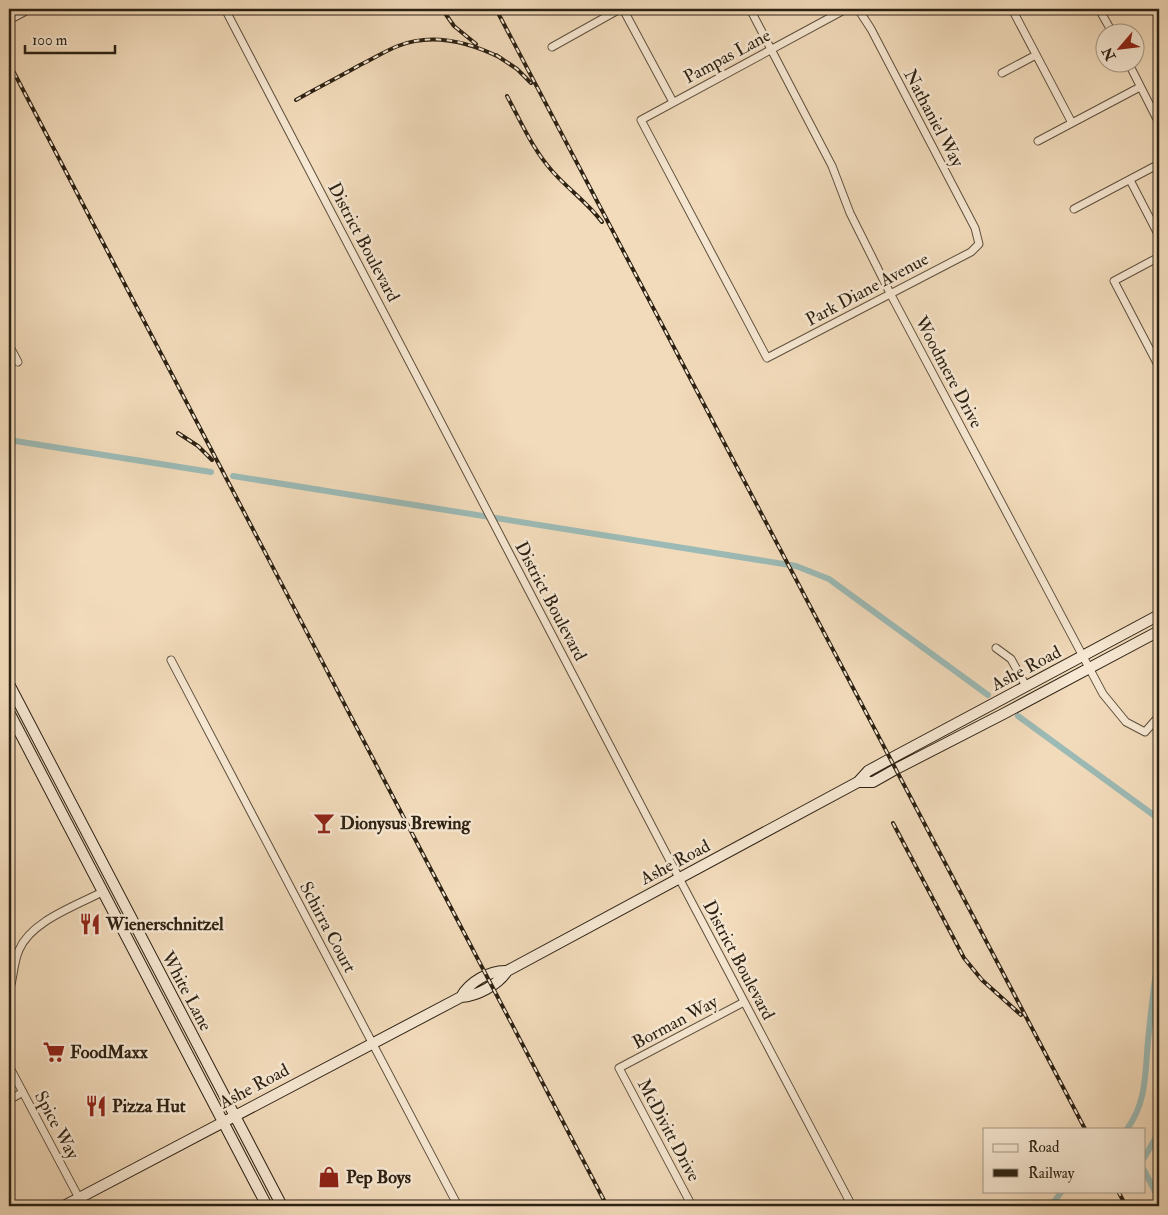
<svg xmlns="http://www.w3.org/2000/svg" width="1168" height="1215" viewBox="0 0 1168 1215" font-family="'IM FELL Double Pica',serif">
<rect width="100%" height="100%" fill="#f2dbbb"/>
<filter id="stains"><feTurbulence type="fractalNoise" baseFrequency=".004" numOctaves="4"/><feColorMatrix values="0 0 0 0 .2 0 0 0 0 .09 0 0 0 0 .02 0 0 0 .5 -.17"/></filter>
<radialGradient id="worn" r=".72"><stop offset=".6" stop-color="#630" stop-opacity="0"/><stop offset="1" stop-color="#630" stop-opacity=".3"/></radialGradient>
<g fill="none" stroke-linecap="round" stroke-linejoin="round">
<!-- canal -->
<path stroke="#9cbab5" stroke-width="6" d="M 9,440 L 211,472
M 233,476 L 796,566 L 829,579 L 988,695
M 1018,716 L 1159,819
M 1127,1129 C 1147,1102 1145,1073 1148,1041 C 1151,1011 1154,982 1159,953
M 1144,1158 L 1159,1132
M 1144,1170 L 1159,1199
M 1051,1206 L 1062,1191"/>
<!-- street casing -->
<g stroke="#5e503d" stroke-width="9">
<path id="street" d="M 225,9 L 679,878 L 852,1206
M 623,9 L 673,102
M 750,9 L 832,166 L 850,213 L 891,295 L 1103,694 L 1126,722 L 1145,732 L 1159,716
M 855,9 L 846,9 L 641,120 L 767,358 L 971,252 L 979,244 L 975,228 L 871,29 L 858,9
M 1012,9 L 1072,123
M 1099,9 L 1112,32
M 9,20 L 30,9
M 552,47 L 620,9
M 1128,62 L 1159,123
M 1002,73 L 1036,55
M 1038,141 L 1140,87
M 1130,180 L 1159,236
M 1074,209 L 1159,164
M 1159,257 L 1114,281 L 1159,367
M 9,345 L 18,362
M 996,648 L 1011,659 L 1026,686
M 171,660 L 458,1206
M 9,991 C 14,978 13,963 19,950 C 31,921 76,906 102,892
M 9,1066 L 79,1198
M 9,1100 L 23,1092
M 692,1206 L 619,1068 L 744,1002"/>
</g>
<!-- secondary casing -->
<g stroke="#2c2113" stroke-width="12">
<path id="secondary" d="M 9,684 L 282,1206
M 9,712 L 267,1206
M 858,782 L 873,782 L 896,769 L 1005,713 L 1159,631
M 461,997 C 469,982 490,970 507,971
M 64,1206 L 461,997 C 477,996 498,985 507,971 L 858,782 L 868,771 L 890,759 L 1159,615"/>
</g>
<!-- street -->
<use href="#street" stroke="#f7e8d3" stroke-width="7"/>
<!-- secondary -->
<use href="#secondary" stroke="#f7e8d3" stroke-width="10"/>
<!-- rail casing -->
<g stroke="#2c2113" stroke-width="4">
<path id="rail" d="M 442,9 L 454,26 L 476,44
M 496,9 L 1085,1129
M 496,55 L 517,69 L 531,83
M 9,63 L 607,1206
M 507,96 C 521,122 533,150 553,172 C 569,190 588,203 602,222
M 296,100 C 317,88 339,77 360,65 C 373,59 385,51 398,46 C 433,32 469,42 501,58
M 178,433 L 198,446 L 212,460
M 893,823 L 964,958 L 982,980 L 1021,1015
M 1118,1191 L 1126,1206"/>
</g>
<!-- rail -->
<use href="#rail" stroke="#f7e8d3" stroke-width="2" stroke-dasharray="5.5" stroke-linecap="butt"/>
</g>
<!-- icons -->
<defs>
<g id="bar-bare" transform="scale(1.725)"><path d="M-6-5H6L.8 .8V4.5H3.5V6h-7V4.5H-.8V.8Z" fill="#8f2418" stroke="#f7e8d3" stroke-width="2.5" paint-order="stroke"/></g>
<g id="restaurant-bare" transform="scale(1.725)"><path d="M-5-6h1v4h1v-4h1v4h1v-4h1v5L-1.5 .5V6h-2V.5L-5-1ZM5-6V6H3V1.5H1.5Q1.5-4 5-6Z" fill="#8f2418" stroke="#f7e8d3" stroke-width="2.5" paint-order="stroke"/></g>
<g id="supermarket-bare" transform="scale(1.725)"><path d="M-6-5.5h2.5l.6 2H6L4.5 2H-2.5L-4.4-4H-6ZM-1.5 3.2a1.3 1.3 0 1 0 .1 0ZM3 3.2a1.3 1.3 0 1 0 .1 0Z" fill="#8f2418" stroke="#f7e8d3" stroke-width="2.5" paint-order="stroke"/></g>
<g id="shop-bare" transform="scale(1.725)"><path d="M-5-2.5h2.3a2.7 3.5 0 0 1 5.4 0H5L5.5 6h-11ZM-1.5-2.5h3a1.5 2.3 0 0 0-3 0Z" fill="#8f2418" stroke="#f7e8d3" stroke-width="2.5" paint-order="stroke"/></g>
</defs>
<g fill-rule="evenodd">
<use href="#bar-bare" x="324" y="823"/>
<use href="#restaurant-bare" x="90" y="924"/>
<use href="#supermarket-bare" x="54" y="1052"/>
<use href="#restaurant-bare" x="96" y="1106"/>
<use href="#shop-bare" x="329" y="1177"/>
</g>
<g text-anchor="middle" stroke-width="5" stroke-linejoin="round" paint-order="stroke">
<!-- street labels -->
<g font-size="18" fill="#2c2113" stroke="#f7e8d3">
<text transform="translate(727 56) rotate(-28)" y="6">Pampas Lane</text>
<text transform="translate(934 118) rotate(62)" y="6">Nathaniel Way</text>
<text transform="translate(364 242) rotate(62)" y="6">District Boulevard</text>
<text transform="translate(867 289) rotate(-28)" y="6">Park Diane Avenue</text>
<text transform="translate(949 372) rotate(62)" y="6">Woodmere Drive</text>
<text transform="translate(551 601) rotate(62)" y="6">District Boulevard</text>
<text transform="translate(1026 668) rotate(-28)" y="6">Ashe Road</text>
<text transform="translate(675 862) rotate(-28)" y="6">Ashe Road</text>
<text transform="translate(328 927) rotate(62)" y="6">Schirra Court</text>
<text transform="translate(739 960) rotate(62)" y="6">District Boulevard</text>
<text transform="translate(187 991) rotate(62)" y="6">White Lane</text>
<text transform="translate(675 1022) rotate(-28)" y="6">Borman Way</text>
<text transform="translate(254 1086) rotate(-28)" y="6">Ashe Road</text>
<text transform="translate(57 1125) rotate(62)" y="6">Spice Way</text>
<text transform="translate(669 1130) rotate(62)" y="6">McDivitt Drive</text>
</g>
<!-- poi labels -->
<g font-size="18" font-weight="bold" fill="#2c2113" stroke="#f7e8d3" text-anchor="start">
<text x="340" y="829">Dionysus Brewing</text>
<text x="106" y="930">Wienerschnitzel</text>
<text x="70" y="1058">FoodMaxx</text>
<text x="112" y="1112">Pizza Hut</text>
<text x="346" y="1183">Pep Boys</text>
</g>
</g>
<!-- margin -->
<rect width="1168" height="1215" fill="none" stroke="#f2dbbb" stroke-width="30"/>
<rect x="10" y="10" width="1148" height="1195" fill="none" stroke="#2c2113" stroke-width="2.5"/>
<rect x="15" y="15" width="1138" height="1185" fill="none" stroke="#2c2113"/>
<!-- legend -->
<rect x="983" y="1128" width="162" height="65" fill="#f7e8d3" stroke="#a69886"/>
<rect x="993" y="1144" width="25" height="8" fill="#f7e8d3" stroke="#a69886"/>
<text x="1028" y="1152" font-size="15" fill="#2c2113">Road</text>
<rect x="993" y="1169" width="25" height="8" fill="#2c2113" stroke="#a69886"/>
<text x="1028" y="1178" font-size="15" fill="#2c2113">Railway</text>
<!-- north arrow -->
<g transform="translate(1120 48) rotate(242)"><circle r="24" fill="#f7e8d3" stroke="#a69886"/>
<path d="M0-4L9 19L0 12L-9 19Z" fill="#8f2418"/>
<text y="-8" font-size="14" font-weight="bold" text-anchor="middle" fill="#2c2113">N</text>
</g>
<!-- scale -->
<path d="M25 45v8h90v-8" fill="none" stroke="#2c2113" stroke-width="2.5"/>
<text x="32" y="45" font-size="15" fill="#2c2113" stroke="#f7e8d3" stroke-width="4" paint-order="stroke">100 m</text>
<rect width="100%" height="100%" filter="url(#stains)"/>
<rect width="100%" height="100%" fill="url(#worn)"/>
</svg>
